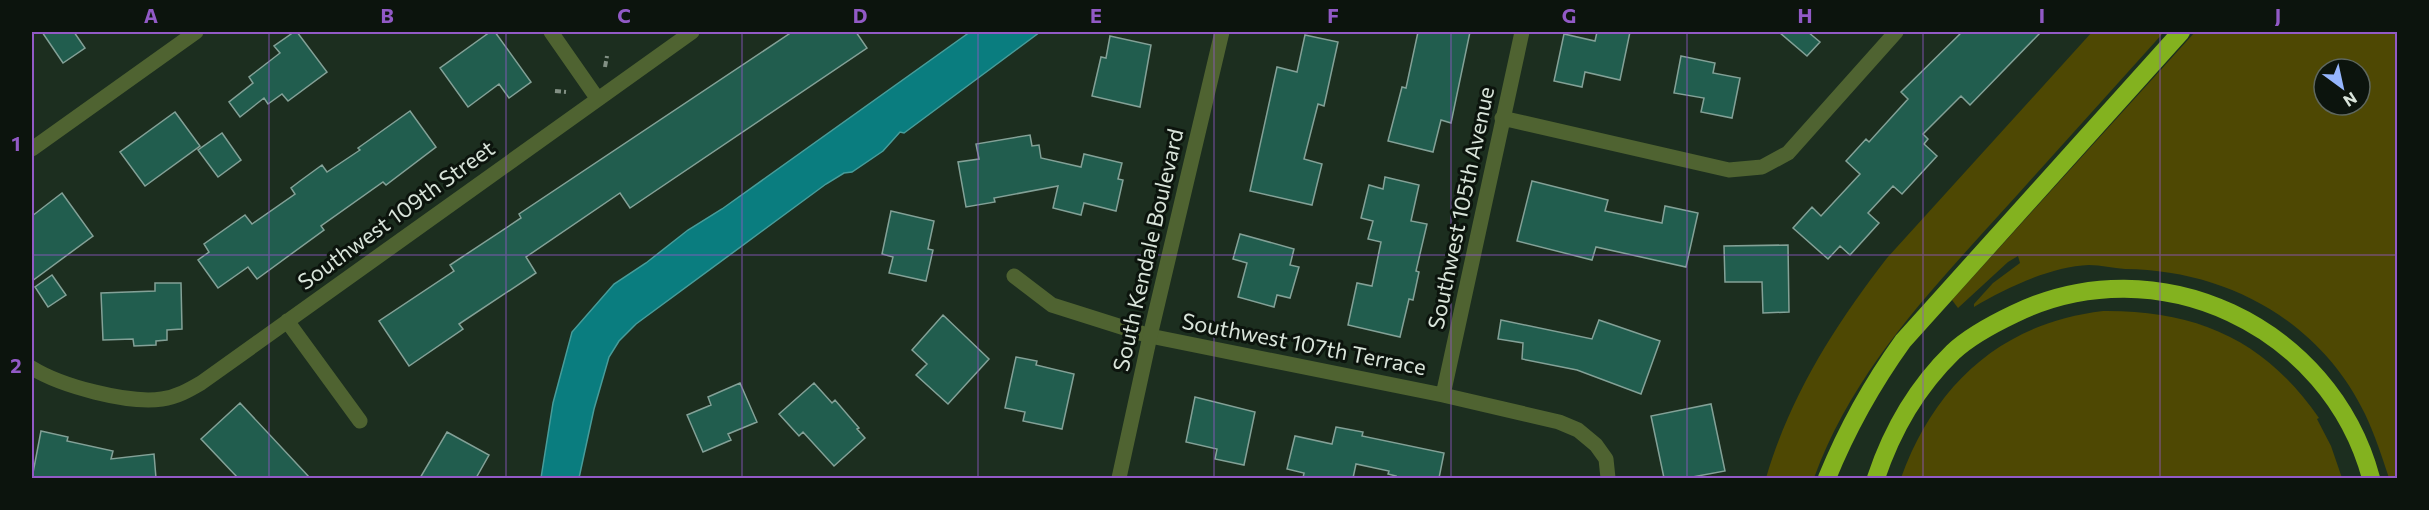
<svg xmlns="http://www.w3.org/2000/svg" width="2429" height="510" viewBox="0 0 2429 510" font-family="Commissioner,sans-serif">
<rect width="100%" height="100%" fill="#1c2e1f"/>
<!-- green -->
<path fill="#4e4803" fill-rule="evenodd" d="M 2092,32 L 2164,32 C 2109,93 2054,154 1999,215 C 1925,297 1853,372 1814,478 L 1766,478 C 1790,396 1835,325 1887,258 Z
M 2195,32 L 2397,32 L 2397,478 L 2389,478 C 2382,457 2375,435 2365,414 C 2320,321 2227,270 2125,269 C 2113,268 2101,265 2089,265 C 2052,266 2006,288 1974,307 L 1974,304 L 1993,283 L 2020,263 L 2018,256 L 2008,262 L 1958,308 L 1952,300 ZM 2324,69 L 2360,69 L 2360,105 L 2324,105 Z
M 2103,311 C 2197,310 2265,340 2319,418 L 2317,419 L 2331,446 L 2342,478 L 1901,478 C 1935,384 2002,323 2103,311 Z"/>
<!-- water -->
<path fill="#0a7d7f" stroke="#489c9a" stroke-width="1.5" d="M 970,32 L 1040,32 L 904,133 L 900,132 L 883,151 L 852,172 L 844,173 L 826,184 L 636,324 L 619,341 L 609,357 L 594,409 L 579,478 L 541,478 L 553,403 L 572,332 L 614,284 L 646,263 L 688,230 L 722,209 Z"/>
<!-- building -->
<path fill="#215d4e" stroke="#83a197" stroke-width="1.5" d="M 42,32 L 74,32 L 85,48 L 63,63 Z
M 294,32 L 297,32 L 327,72 L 288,101 L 282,94 L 268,104 L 264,98 L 240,117 L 229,102 L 253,83 L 249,77 L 280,53 L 274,46 Z
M 490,32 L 495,32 L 531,82 L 509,98 L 499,84 L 468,107 L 440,68 Z
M 792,32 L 856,32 L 867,48 L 630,208 L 620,193 L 526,257 L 536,273 L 459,324 L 463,329 L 409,366 L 379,321 L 454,271 L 450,265 L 521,218 L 519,214 Z
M 1418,32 L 1470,32 L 1451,123 L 1441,120 L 1433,152 L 1388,141 L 1402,87 L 1406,88 Z
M 1597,32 L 1630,32 L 1620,80 L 1585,72 L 1582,87 L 1554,81 L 1564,34 L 1595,41 Z
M 1779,32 L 1808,32 L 1820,42 L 1807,56 Z
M 1962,32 L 2041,32 L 1970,105 L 1961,96 L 1923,134 L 1928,139 L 1924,144 L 1937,156 L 1902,194 L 1893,186 L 1868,213 L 1879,223 L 1850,255 L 1840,246 L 1828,259 L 1793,228 L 1812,207 L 1821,216 L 1860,174 L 1846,161 L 1866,139 L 1869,142 L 1908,99 L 1901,92 Z
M 1305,35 L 1338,42 L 1324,106 L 1318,104 L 1304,159 L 1322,164 L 1312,205 L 1250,191 L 1277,67 L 1297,72 Z
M 1110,36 L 1151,45 L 1140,107 L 1092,96 L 1101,57 L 1106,58 Z
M 1681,56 L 1715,63 L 1713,73 L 1740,78 L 1732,118 L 1701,112 L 1704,98 L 1674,93 Z
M 410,111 L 436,147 L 386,185 L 383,182 L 321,226 L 324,230 L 257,279 L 248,267 L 218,288 L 198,260 L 209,252 L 204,244 L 245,215 L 252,224 L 295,194 L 291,188 L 300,181 L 322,165 L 327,172 L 360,150 L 358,148 Z
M 175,112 L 200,146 L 145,186 L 120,152 Z
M 222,133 L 241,160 L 218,177 L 198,150 Z
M 1030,135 L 1032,146 L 1039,145 L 1041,158 L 1081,167 L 1084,154 L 1122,163 L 1118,179 L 1123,180 L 1116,211 L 1084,203 L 1081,215 L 1053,208 L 1058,186 L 994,198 L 995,202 L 966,207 L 958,162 L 979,159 L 976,144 Z
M 1385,177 L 1419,185 L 1411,221 L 1427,224 L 1416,271 L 1419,272 L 1413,300 L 1409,299 L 1400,337 L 1348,325 L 1357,283 L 1372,286 L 1381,242 L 1368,239 L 1373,221 L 1361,218 L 1369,185 L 1383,189 Z
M 1532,181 L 1608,200 L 1605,211 L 1662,223 L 1665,206 L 1698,213 L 1686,267 L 1596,247 L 1592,260 L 1517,241 Z
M 62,193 L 93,236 L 32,281 L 32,216 Z
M 891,211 L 934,221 L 928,249 L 933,250 L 926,281 L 889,273 L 893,257 L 882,254 Z
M 1240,234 L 1294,249 L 1290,265 L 1299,267 L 1290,298 L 1277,295 L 1274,307 L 1238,297 L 1247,263 L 1233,259 Z
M 1788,245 L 1789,312 L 1763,313 L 1762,282 L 1725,282 L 1724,246 Z
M 52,275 L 66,295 L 48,307 L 35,287 Z
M 155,283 L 181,283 L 182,329 L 167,330 L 167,340 L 156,341 L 156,345 L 134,346 L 133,339 L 103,340 L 101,293 L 155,291 Z
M 943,315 L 989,359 L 948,404 L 916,375 L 927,364 L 912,350 Z
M 1501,320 L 1592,339 L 1599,320 L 1660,341 L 1641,394 L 1577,370 L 1522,359 L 1523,343 L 1498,339 Z
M 1016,357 L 1037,361 L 1036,365 L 1074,374 L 1062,429 L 1023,421 L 1025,412 L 1005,408 Z
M 740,383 L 757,422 L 728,434 L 731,440 L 703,452 L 687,415 L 711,405 L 708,397 Z
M 814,383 L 832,403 L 835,400 L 859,428 L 857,429 L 865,438 L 834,466 L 803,432 L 799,436 L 779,414 Z
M 1195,397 L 1255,412 L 1244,465 L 1215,459 L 1217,449 L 1186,442 Z
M 240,403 L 310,478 L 238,478 L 201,439 Z
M 1711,404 L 1725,471 L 1687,478 L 1664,478 L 1651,416 Z
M 1336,427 L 1363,432 L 1362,436 L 1444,453 L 1439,478 L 1395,478 L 1396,476 L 1388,474 L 1389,471 L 1356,464 L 1353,478 L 1303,478 L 1304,473 L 1287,469 L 1295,436 L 1332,444 Z
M 41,431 L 68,437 L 67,441 L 113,451 L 111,459 L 154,454 L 156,478 L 32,478 Z
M 447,432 L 489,455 L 476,478 L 420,478 Z"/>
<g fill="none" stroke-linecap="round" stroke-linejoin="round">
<!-- path -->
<path stroke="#829084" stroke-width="4" stroke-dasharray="6 3" stroke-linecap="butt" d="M 605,67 L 607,56
M 555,91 L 566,92"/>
<!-- minor -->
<path stroke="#4f6331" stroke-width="15" d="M 551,32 L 597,98
M 1502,118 L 1729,170 L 1762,167 L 1788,153 L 1896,32
M 32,149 L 196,32
M 1014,276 L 1052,305 L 1150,336 L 1443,395 L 1559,422 L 1578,430 L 1596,445 L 1606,459 L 1608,478
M 287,321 L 360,421
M 32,368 C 61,386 128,404 162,399 C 177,397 189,390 201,383 L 692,32
M 1443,395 L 1522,32"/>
<!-- tertiary -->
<path stroke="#4f6331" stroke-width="15" d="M 1119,478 L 1150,336 L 1222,32"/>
<!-- motorway -->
<path stroke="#83b21f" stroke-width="18" d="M 1827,478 C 1847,429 1872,384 1903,341 L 2181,32
M 1876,478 C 1892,430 1916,388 1953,352 C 1970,336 1993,324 2014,314 C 2157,244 2330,326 2371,478"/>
</g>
<!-- grid -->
<path fill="none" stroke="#925ac6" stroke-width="1.5" stroke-opacity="0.55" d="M 269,32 L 269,478M 506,32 L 506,478M 742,32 L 742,478M 978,32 L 978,478M 1214,32 L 1214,478M 1451,32 L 1451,478M 1687,32 L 1687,478M 1923,32 L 1923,478M 2160,32 L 2160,478M 32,255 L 2398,255"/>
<g text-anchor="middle" stroke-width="6" stroke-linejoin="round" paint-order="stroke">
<!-- street labels -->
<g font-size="22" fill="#d9e4da" stroke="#0c140d">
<text transform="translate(1461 208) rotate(-78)" y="8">Southwest 105th Avenue</text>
<text transform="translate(396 215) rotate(-36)" y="8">Southwest 109th Street</text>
<text transform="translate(1148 250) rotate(-77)" y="8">South Kendale Boulevard</text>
<text transform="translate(1304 344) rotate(11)" y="8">Southwest 107th Terrace</text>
</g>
</g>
<!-- border -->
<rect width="2429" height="510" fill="none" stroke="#0c140d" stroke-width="66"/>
<!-- north arrow -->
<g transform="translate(2342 87) rotate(147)"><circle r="28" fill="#0c140d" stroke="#5e675f" stroke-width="1.5"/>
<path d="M0-4.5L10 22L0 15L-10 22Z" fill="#96b6fd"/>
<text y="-9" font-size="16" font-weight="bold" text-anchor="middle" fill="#d9e4da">N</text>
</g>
<rect x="33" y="33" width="2363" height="444" fill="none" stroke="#925ac6" stroke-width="2"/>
<g font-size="20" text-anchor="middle" font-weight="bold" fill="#925ac6">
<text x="151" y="23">A</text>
<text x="387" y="23">B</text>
<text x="624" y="23">C</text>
<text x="860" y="23">D</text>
<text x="1096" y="23">E</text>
<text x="1333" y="23">F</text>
<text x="1569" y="23">G</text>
<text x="1805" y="23">H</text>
<text x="2042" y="23">I</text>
<text x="2278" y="23">J</text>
<text x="16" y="151">1</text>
<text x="16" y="373">2</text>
</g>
</svg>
